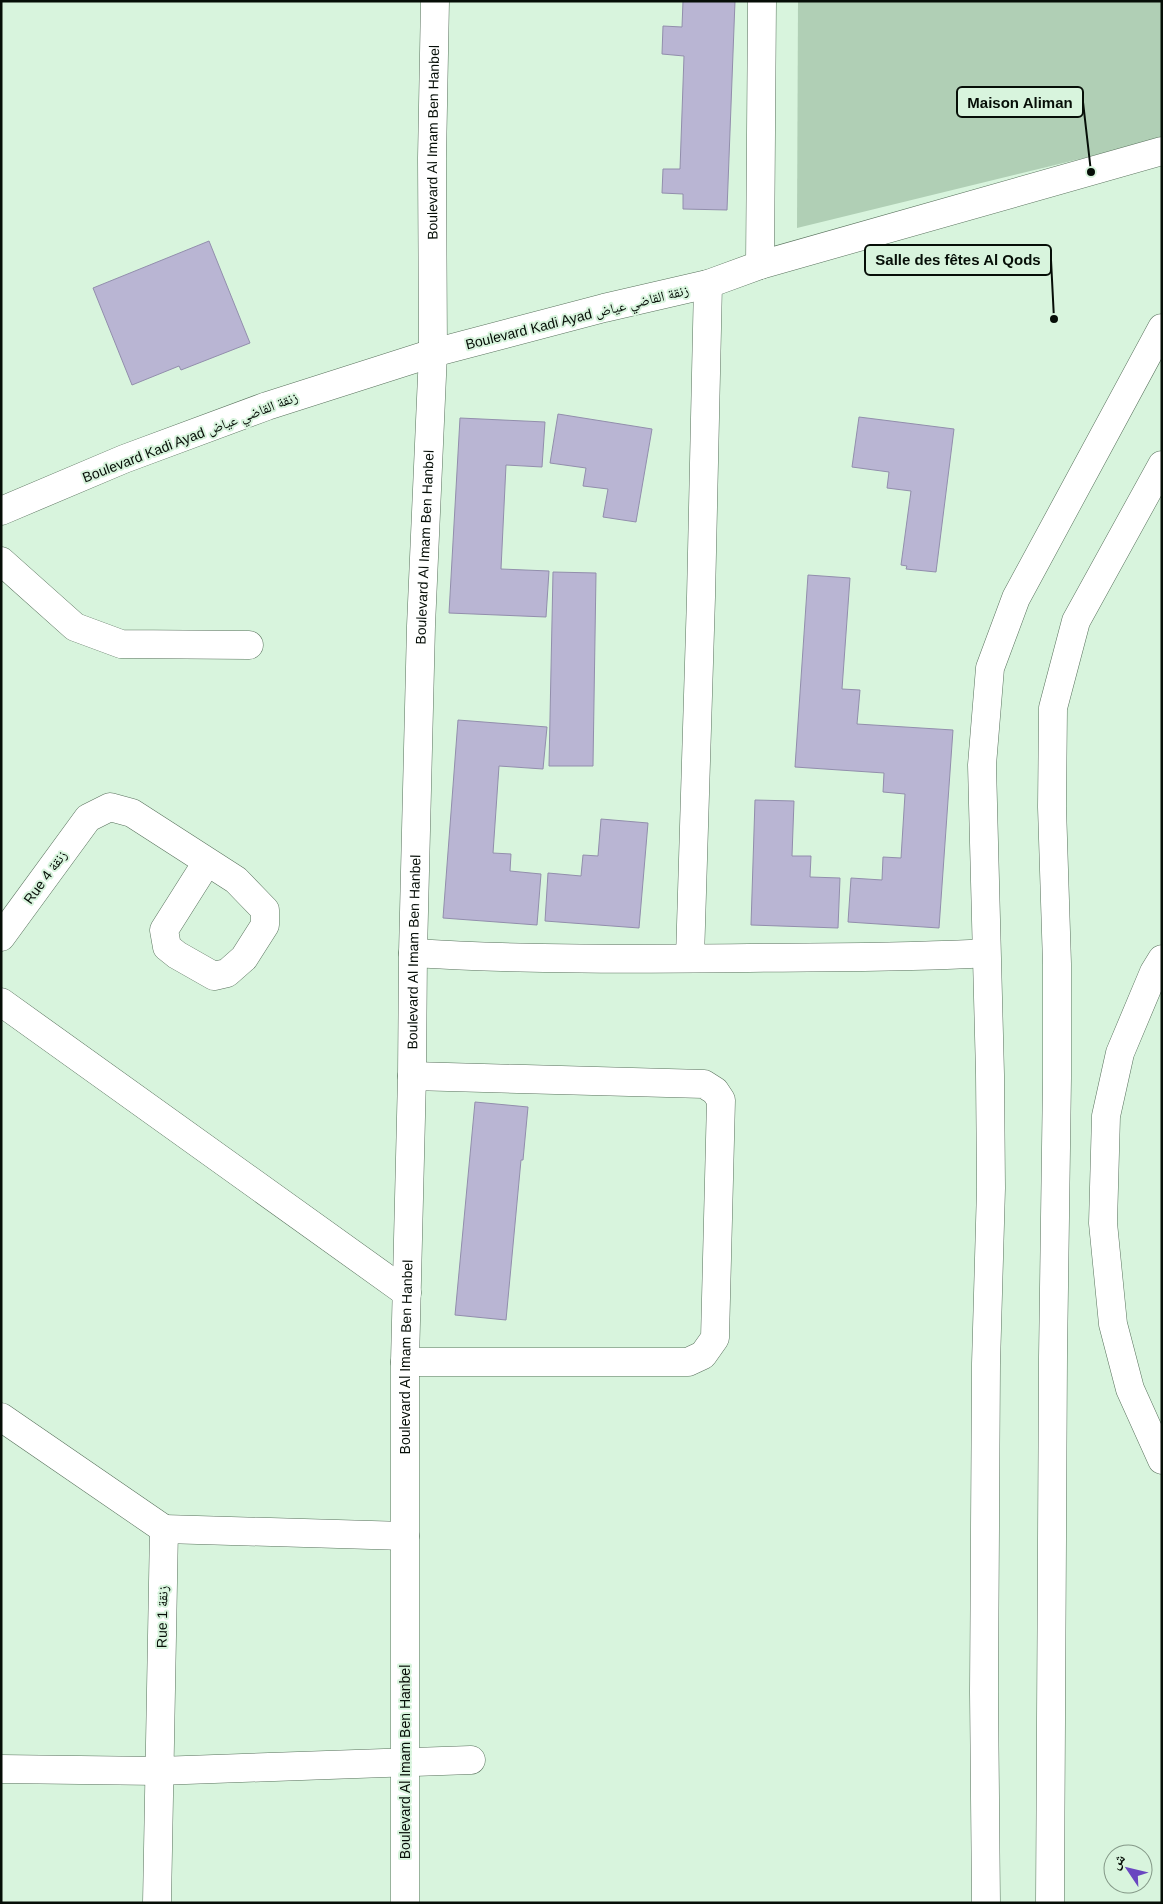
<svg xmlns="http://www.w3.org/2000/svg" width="1163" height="1904" viewBox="0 0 1163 1904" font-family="Arial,'Noto Naskh Arabic',sans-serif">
<rect width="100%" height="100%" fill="#d8f4dd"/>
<!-- green -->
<path fill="#b0cfb5" d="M 798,1 L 1162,1 L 1162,139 L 797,228 Z"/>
<!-- building -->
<path fill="#b9b5d3" stroke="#928eac" d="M 683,1 L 735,1 L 727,210 L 683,209 L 683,194 L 662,193 L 663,169 L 680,169 L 684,56 L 662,54 L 663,26 L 682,27 Z
M 209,241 L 250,343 L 181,370 L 179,366 L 132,385 L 93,288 Z
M 558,414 L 652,429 L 636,522 L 603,517 L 608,489 L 583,486 L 586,468 L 550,463 Z
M 859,417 L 954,429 L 936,572 L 906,569 L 907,566 L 901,565 L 911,491 L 887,488 L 889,472 L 852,467 Z
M 460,418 L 545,422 L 542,467 L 506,465 L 501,569 L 549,571 L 546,617 L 449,613 Z
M 553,572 L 596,573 L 593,766 L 549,766 Z
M 808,575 L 850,578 L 842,689 L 860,690 L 857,724 L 953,730 L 939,928 L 848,922 L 851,878 L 882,880 L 883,857 L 901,858 L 905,794 L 883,792 L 884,773 L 795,767 Z
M 458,720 L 547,727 L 543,769 L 499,766 L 493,853 L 511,854 L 510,871 L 541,874 L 537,925 L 443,918 Z
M 755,800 L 794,801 L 792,856 L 811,856 L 810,877 L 840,878 L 838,928 L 751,925 Z
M 601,819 L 648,823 L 639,928 L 545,921 L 548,873 L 581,876 L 583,855 L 598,856 Z
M 475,1102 L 528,1107 L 523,1160 L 521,1160 L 506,1320 L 455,1315 Z"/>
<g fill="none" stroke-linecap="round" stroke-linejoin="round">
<!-- minor casing -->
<g stroke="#59725d" stroke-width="29">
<g id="minor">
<path d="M 760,265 L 762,1"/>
<path d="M 1,511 L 124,459 L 267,406 L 433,353 L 604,308 L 708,284 L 760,265 L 1162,151"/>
<path d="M 1,561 L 75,627 L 121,644 L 249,645"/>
<path d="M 1,937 L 88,818 L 110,807 L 132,813 L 236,880 L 265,910 L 265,925 L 244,958 L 227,973 L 214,976 L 177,955 L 167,947 L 164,930 L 207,862"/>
<path d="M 413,953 C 524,960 637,959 749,958 C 828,957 907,958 986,953"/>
<path d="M 690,958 L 701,597 L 708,284"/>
<path d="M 1162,959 L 1154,972 L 1120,1053 L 1106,1116 L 1103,1223 L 1113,1324 L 1130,1389 L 1162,1460"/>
<path d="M 1,1002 L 407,1293"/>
<path d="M 405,1362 L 688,1362 L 703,1355 L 715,1338 L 721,1100 L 715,1091 L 704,1084 L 412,1076"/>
<path d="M 1,1417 L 164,1529 L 157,1903"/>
<path d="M 164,1529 L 405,1536"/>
<path d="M 1,1769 L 158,1771 L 471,1760"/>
<path id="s1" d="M 405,1903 L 405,1362 L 412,1076 L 413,953 L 421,626 L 433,353 L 432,158 L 435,1"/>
<path d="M 986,1903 L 984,1692 L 986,1364 L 991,1188 L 990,1074 L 982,765 L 990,668 L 1016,598 L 1162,328"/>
<path d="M 1050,1903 L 1053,1357 L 1057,1078 L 1057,964 L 1052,807 L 1053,708 L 1076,621 L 1162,465"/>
</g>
</g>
<!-- minor -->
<use href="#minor" stroke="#fff" stroke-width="28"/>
</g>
<g text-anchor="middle" stroke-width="4" stroke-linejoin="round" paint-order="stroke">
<!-- street labels -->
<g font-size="14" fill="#060e07" stroke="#d8f4dd">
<text dy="5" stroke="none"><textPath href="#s1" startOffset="1761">Boulevard Al Imam Ben Hanbel</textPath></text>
<text transform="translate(577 317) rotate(-14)" y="5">Boulevard Kadi Ayad زنقة القاضي عياض</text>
<text transform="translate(190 437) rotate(-21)" y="5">Boulevard Kadi Ayad زنقة القاضي عياض</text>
<text dy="5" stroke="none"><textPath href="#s1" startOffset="1356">Boulevard Al Imam Ben Hanbel</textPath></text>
<text transform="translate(45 877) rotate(-54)" y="5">Rue 4 زنقة</text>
<text dy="5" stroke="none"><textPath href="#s1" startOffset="951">Boulevard Al Imam Ben Hanbel</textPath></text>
<text dy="5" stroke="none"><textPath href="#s1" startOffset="546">Boulevard Al Imam Ben Hanbel</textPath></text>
<text transform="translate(162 1617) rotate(-89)" y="5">Rue 1 زنقة</text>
<text transform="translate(405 1762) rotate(-90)" y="5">Boulevard Al Imam Ben Hanbel</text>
</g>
</g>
<!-- callouts -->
<path fill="none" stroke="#060e07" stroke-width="2" d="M1091 172L1083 102M1054 319L1051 260"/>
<g fill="#060e07" stroke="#d8f4dd" stroke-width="2">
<circle cx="1091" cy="172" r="5"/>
<circle cx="1054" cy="319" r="5"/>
</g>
<g fill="#d8f4dd" stroke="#060e07" stroke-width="2">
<rect x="957" y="87" width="126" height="30" rx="5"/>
<rect x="865" y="245" width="186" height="30" rx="5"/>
</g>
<g font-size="15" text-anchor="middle" font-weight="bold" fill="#060e07">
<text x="1020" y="108">Maison Aliman</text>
<text x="958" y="265">Salle des fêtes Al Qods</text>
</g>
<!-- border -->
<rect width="1163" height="1904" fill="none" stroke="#060e07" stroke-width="5"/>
<!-- north arrow -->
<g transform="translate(1128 1869) rotate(305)"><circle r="24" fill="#d8f4dd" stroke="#849887"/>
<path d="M0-4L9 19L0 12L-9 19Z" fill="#6947c0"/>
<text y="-8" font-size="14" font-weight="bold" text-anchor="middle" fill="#060e07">ش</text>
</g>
</svg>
